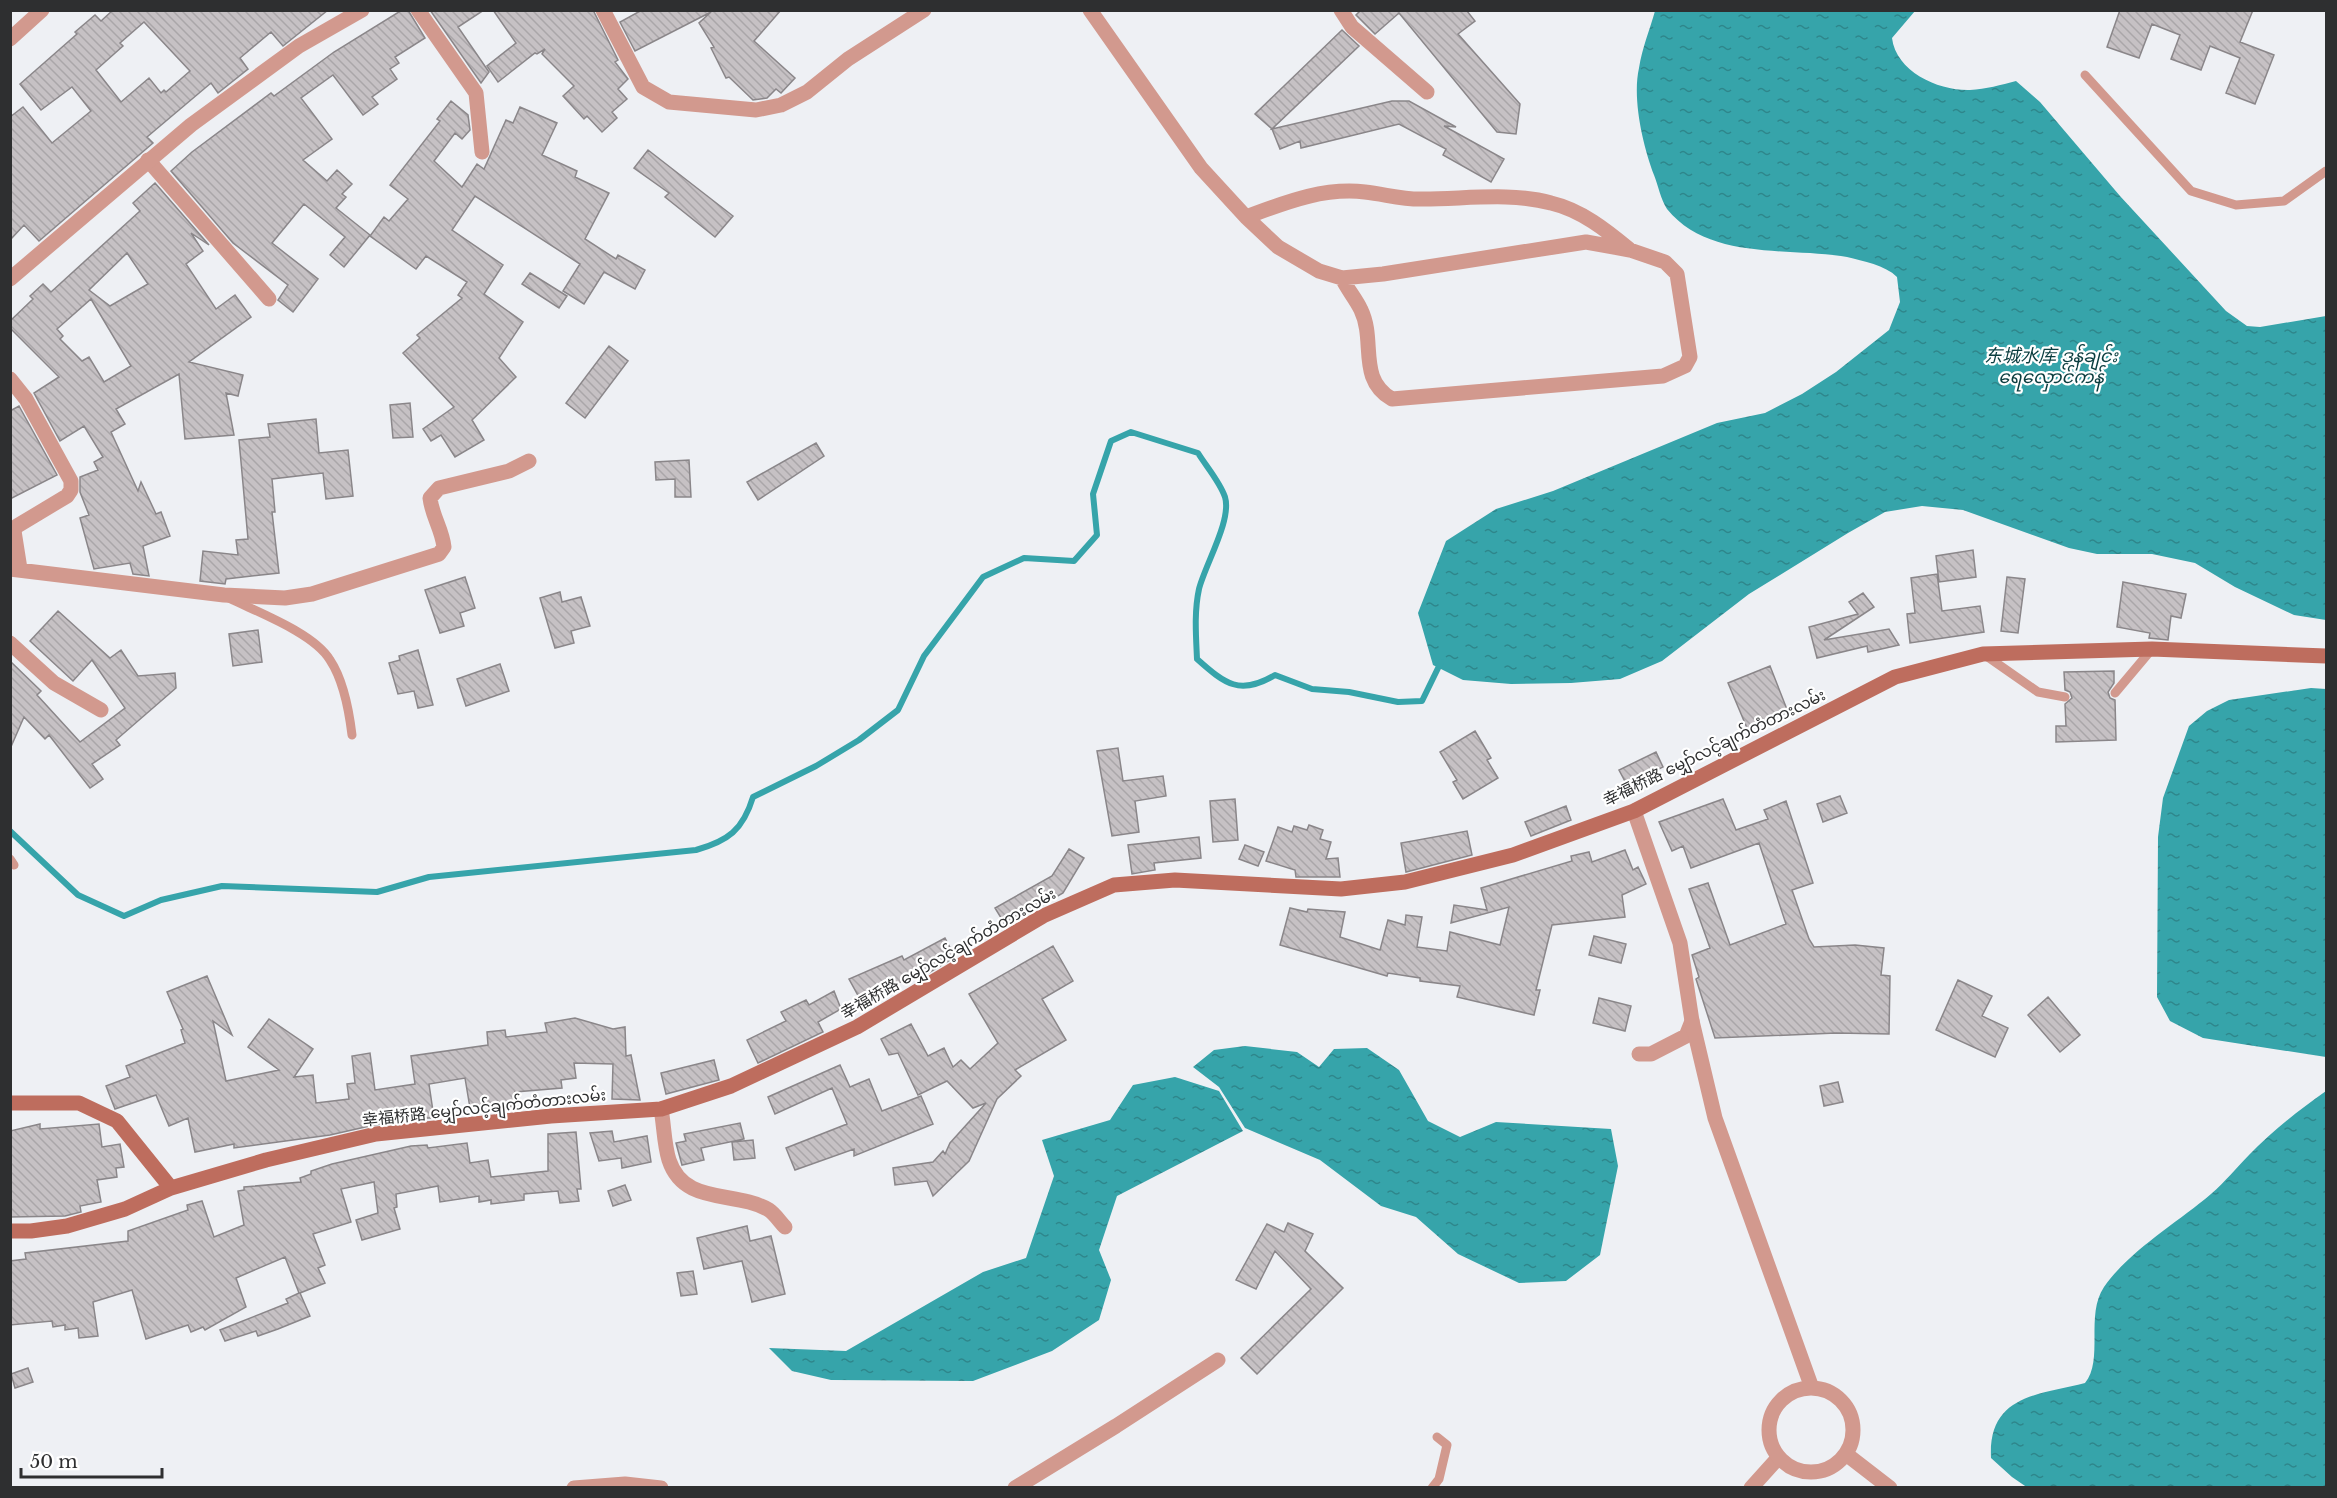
<svg xmlns="http://www.w3.org/2000/svg" width="2337" height="1498" viewBox="0 0 2337 1498" font-family="'Libre Baskerville','Noto Sans SC','Noto Sans Myanmar',serif">
<defs>
<pattern id="water-ripples" width="26" height="14" patternUnits="userSpaceOnUse" patternTransform="scale(1.5)"><rect width="26" height="14" fill="#36a4aa"/><path d="M2 4q2-2 4 0t4 0M15 11q2-2 4 0t4 0" fill="none" stroke="#2e868b"/></pattern>
<pattern id="building-back-hatch" width="6" height="6" patternUnits="userSpaceOnUse" patternTransform="scale(1.5)"><rect width="6" height="6" fill="#c6c1c4"/><path d="M-1 5l2 2M0 0l6 6M5-1l2 2" fill="none" stroke="#aaa6a9"/></pattern>
</defs>
<rect width="100%" height="100%" fill="#eef0f4"/>
<!-- water -->
<path fill="url(#water-ripples)" d="M 1655,11 L 1915,11 L 1892,38 C 1896,72 1939,91 1970,90 C 1986,89 2001,85 2016,81 L 2040,102 L 2120,196 L 2226,311 L 2247,326 L 2260,327 L 2326,316 L 2326,620 L 2294,615 L 2235,587 L 2195,563 L 2152,554 L 2097,554 L 2069,548 L 1963,510 L 1922,506 L 1885,512 L 1848,533 L 1749,594 L 1662,661 L 1620,679 L 1571,683 L 1511,684 L 1463,680 L 1433,665 L 1418,613 L 1446,541 L 1496,509 L 1553,491 L 1717,423 L 1765,413 L 1802,394 L 1836,372 L 1889,330 L 1900,302 L 1897,277 C 1885,265 1863,261 1847,257 C 1789,247 1709,261 1667,209 C 1661,200 1658,185 1654,175 C 1643,146 1632,99 1639,68 C 1642,48 1650,29 1655,11 Z
M 2311,688 L 2326,689 L 2326,1057 L 2203,1038 L 2170,1021 L 2157,997 L 2158,837 L 2163,798 L 2189,726 L 2207,711 L 2229,700 Z
M 1245,1046 L 1297,1052 L 1319,1067 L 1334,1049 L 1367,1048 L 1399,1070 L 1428,1121 L 1460,1137 L 1496,1122 L 1611,1129 L 1618,1166 L 1600,1255 L 1566,1281 L 1519,1283 L 1458,1254 L 1416,1217 L 1381,1206 L 1320,1160 L 1245,1128 L 1219,1087 L 1193,1067 L 1214,1050 Z
M 1175,1077 L 1219,1091 L 1243,1131 L 1117,1196 L 1099,1250 L 1111,1280 L 1099,1320 L 1052,1351 L 973,1381 L 831,1380 L 792,1371 L 769,1348 L 846,1351 L 983,1272 L 1026,1258 L 1054,1176 L 1042,1140 L 1110,1120 L 1133,1085 Z
M 2326,1091 L 2326,1487 L 2028,1488 L 2012,1477 L 1991,1458 C 1988,1395 2038,1395 2085,1383 C 2104,1360 2085,1315 2104,1287 C 2130,1250 2177,1223 2211,1194 C 2225,1182 2236,1168 2249,1155 C 2272,1131 2299,1110 2326,1091 Z"/>
<g fill="none" stroke-linecap="round" stroke-linejoin="round">
<!-- stream -->
<path stroke="#36a4aa" stroke-width="6" d="M 10,831 L 78,895 L 124,916 L 161,900 L 222,886 L 377,892 L 429,877 L 696,850 C 728,841 743,830 753,797 L 816,766 L 859,740 L 898,710 L 924,656 L 983,577 L 1024,558 L 1074,561 L 1097,535 L 1093,494 L 1111,441 L 1131,432 L 1198,453 C 1206,466 1220,482 1225,497 C 1232,520 1205,565 1199,589 C 1194,612 1196,636 1197,659 C 1225,684 1240,696 1275,675 L 1312,689 L 1349,692 L 1398,702 L 1422,701 L 1441,662"/>
</g>
<!-- building -->
<path fill="url(#building-back-hatch)" stroke="#8a8689" stroke-width="1.5" fill-rule="evenodd" d="M 113,10 L 328,10 L 283,46 L 271,32 L 240,58 L 248,69 L 218,93 L 211,83 L 147,137 L 153,143 L 39,241 L 24,225 L 10,240 L 10,117 L 23,107 L 52,143 L 91,111 L 72,87 L 41,110 L 20,84 L 77,34 L 75,32 L 95,15 L 101,21 ZM 144,22 L 190,71 L 166,92 L 164,90 L 161,93 L 149,78 L 121,102 L 96,70 L 123,46 L 120,43 Z
M 402,10 L 408,10 L 425,38 L 395,57 L 399,63 L 390,69 L 397,79 L 372,97 L 378,104 L 363,115 L 333,75 L 301,98 L 332,139 L 303,160 L 327,181 L 337,170 L 352,184 L 342,194 L 346,197 L 336,208 L 370,235 L 344,267 L 330,255 L 345,237 L 304,204 L 272,243 L 318,279 L 293,312 L 278,300 L 288,285 L 233,243 L 171,171 L 192,152 L 271,93 L 274,96 L 334,52 Z
M 430,10 L 484,10 L 458,27 L 489,72 L 481,83 Z
M 493,10 L 593,10 L 618,60 L 615,62 L 628,79 L 618,89 L 627,99 L 612,112 L 617,118 L 602,132 L 587,116 L 584,119 L 563,96 L 574,86 L 542,54 L 545,49 L 537,54 L 535,53 L 498,82 L 487,66 L 516,43 Z
M 642,10 L 781,10 L 754,41 L 795,78 L 781,93 L 776,89 L 767,98 L 753,100 L 729,77 L 726,78 L 711,48 L 714,47 L 699,23 L 711,12 L 635,51 L 620,22 Z
M 1361,10 L 1467,11 L 1475,21 L 1458,34 L 1520,104 L 1516,134 L 1497,132 L 1399,13 L 1375,34 L 1356,15 Z
M 2120,10 L 2253,10 L 2240,42 L 2274,55 L 2255,104 L 2226,93 L 2240,58 L 2210,46 L 2201,70 L 2171,59 L 2180,35 L 2152,24 L 2139,58 L 2107,47 Z
M 1342,30 L 1359,46 L 1272,129 L 1392,101 L 1409,101 L 1456,127 L 1444,126 L 1504,159 L 1491,182 L 1443,155 L 1446,149 L 1399,124 L 1301,148 L 1300,141 L 1280,149 L 1272,129 L 1255,114 Z
M 451,101 L 468,115 L 470,130 L 462,139 L 455,133 L 434,161 L 462,187 L 477,164 L 484,169 L 506,120 L 513,123 L 520,107 L 557,123 L 542,155 L 577,171 L 575,177 L 609,193 L 585,239 L 616,259 L 618,255 L 645,270 L 635,289 L 604,272 L 584,304 L 563,291 L 580,264 L 475,196 L 452,230 L 503,265 L 484,294 L 523,322 L 499,358 L 516,377 L 472,420 L 484,440 L 455,457 L 441,435 L 431,441 L 423,429 L 454,407 L 403,353 L 420,338 L 417,335 L 462,298 L 458,295 L 467,282 L 426,256 L 416,269 L 370,236 L 384,217 L 389,221 L 408,199 L 390,185 L 440,121 L 437,119 Z
M 648,150 L 733,216 L 715,237 L 665,197 L 669,193 L 634,168 Z
M 155,183 L 209,245 L 191,233 L 203,251 L 186,264 L 216,309 L 235,295 L 251,317 L 189,362 L 243,375 L 238,396 L 226,393 L 234,435 L 185,439 L 179,374 L 116,409 L 125,424 L 111,432 L 138,491 L 141,482 L 156,514 L 161,512 L 170,536 L 143,546 L 149,576 L 133,574 L 130,563 L 94,569 L 80,518 L 89,515 L 80,492 L 80,477 L 98,470 L 94,462 L 103,457 L 84,426 L 60,441 L 34,393 L 59,377 L 10,328 L 10,321 L 33,299 L 30,296 L 43,284 L 51,292 L 140,211 L 133,203 ZM 127,253 L 148,284 L 110,306 L 89,290 ZM 91,299 L 131,366 L 104,382 L 89,357 L 82,361 L 60,339 L 63,336 L 57,329 Z
M 530,273 L 567,296 L 559,308 L 522,284 Z
M 609,346 L 628,361 L 585,418 L 566,403 Z
M 410,403 L 413,437 L 393,438 L 390,405 Z
M 19,406 L 57,475 L 10,499 L 10,411 Z
M 316,419 L 319,453 L 348,450 L 353,496 L 326,499 L 323,473 L 272,479 L 275,512 L 272,512 L 279,573 L 226,579 L 225,584 L 200,581 L 203,551 L 238,555 L 236,540 L 248,539 L 239,440 L 270,437 L 268,424 Z
M 816,443 L 824,456 L 758,500 L 747,482 Z
M 689,460 L 691,497 L 675,497 L 675,479 L 656,480 L 655,462 Z
M 1973,550 L 1976,577 L 1939,582 L 1936,556 Z
M 1937,574 L 1942,611 L 1980,606 L 1984,632 L 1910,643 L 1907,614 L 1915,613 L 1911,578 Z
M 465,577 L 475,608 L 460,613 L 464,626 L 440,633 L 425,590 Z
M 2007,577 L 2025,579 L 2018,633 L 2001,631 Z
M 2123,582 L 2186,594 L 2181,618 L 2171,616 L 2168,640 L 2149,638 L 2150,633 L 2117,627 Z
M 560,592 L 562,602 L 581,597 L 590,626 L 571,631 L 574,643 L 555,648 L 540,598 Z
M 1863,593 L 1874,607 L 1824,640 L 1889,629 L 1899,645 L 1868,652 L 1867,646 L 1817,658 L 1809,627 L 1858,614 L 1849,602 Z
M 58,611 L 110,658 L 121,650 L 138,676 L 175,673 L 176,688 L 116,740 L 120,745 L 92,764 L 103,779 L 90,788 L 49,735 L 45,739 L 24,717 L 10,749 L 10,661 L 41,691 L 37,695 L 80,742 L 125,708 L 92,660 L 73,681 L 30,641 Z
M 258,630 L 262,662 L 233,666 L 229,634 Z
M 418,650 L 433,705 L 418,708 L 414,691 L 398,694 L 389,663 L 400,660 L 399,656 Z
M 500,664 L 509,691 L 466,706 L 457,679 Z
M 1770,666 L 1788,712 L 1747,728 L 1728,683 Z
M 2114,671 L 2114,683 L 2108,692 L 2110,698 L 2115,700 L 2116,740 L 2056,742 L 2056,726 L 2066,726 L 2065,704 L 2072,698 L 2070,692 L 2065,690 L 2064,672 Z
M 1475,731 L 1491,758 L 1487,760 L 1498,778 L 1463,799 L 1453,782 L 1457,780 L 1440,752 Z
M 1118,748 L 1123,781 L 1163,776 L 1166,796 L 1135,801 L 1139,832 L 1112,836 L 1097,751 Z
M 1656,752 L 1663,767 L 1627,785 L 1619,770 Z
M 1840,796 L 1847,813 L 1823,822 L 1817,804 Z
M 1235,799 L 1238,840 L 1213,842 L 1210,801 Z
M 1723,799 L 1736,830 L 1768,819 L 1764,810 L 1786,801 L 1813,883 L 1792,890 L 1809,939 L 1814,947 L 1855,945 L 1884,948 L 1881,975 L 1890,976 L 1889,1034 L 1836,1033 L 1715,1038 L 1696,979 L 1699,977 L 1692,955 L 1710,948 L 1689,889 L 1708,883 L 1730,945 L 1786,924 L 1759,843 L 1691,868 L 1683,846 L 1672,851 L 1659,822 Z
M 1566,806 L 1571,820 L 1531,836 L 1525,822 Z
M 1309,825 L 1323,830 L 1320,839 L 1331,842 L 1326,859 L 1338,858 L 1340,877 L 1296,877 L 1295,870 L 1266,861 L 1278,827 L 1292,832 L 1294,826 L 1307,830 Z
M 1467,831 L 1472,855 L 1406,872 L 1401,843 Z
M 1199,837 L 1201,858 L 1154,863 L 1155,870 L 1132,874 L 1128,845 Z
M 1245,845 L 1264,852 L 1258,866 L 1239,859 Z
M 1069,849 L 1084,858 L 1063,893 L 1006,926 L 995,908 L 1052,876 Z
M 1625,850 L 1633,870 L 1638,867 L 1646,884 L 1622,895 L 1625,917 L 1552,925 L 1536,990 L 1540,990 L 1534,1015 L 1457,997 L 1460,986 L 1420,981 L 1420,978 L 1388,973 L 1387,976 L 1280,945 L 1290,908 L 1307,912 L 1308,909 L 1345,912 L 1340,937 L 1380,950 L 1388,920 L 1405,925 L 1406,915 L 1422,917 L 1417,947 L 1447,951 L 1450,932 L 1500,945 L 1509,907 L 1451,923 L 1454,905 L 1487,910 L 1481,888 L 1572,861 L 1571,856 L 1589,852 L 1592,862 Z
M 1594,936 L 1626,944 L 1621,963 L 1589,955 Z
M 945,938 L 955,957 L 917,980 L 915,976 L 860,999 L 849,979 L 902,956 L 904,960 Z
M 1053,946 L 1073,981 L 1042,999 L 1066,1040 L 1015,1070 L 1021,1076 L 997,1099 L 969,1161 L 933,1196 L 927,1181 L 895,1185 L 893,1168 L 933,1162 L 943,1151 L 945,1154 L 950,1143 L 986,1103 L 973,1108 L 947,1081 L 918,1095 L 898,1053 L 889,1055 L 881,1039 L 911,1024 L 928,1056 L 944,1048 L 953,1067 L 961,1060 L 970,1069 L 998,1043 L 969,994 Z
M 207,976 L 232,1035 L 213,1021 L 226,1081 L 279,1070 L 248,1047 L 269,1019 L 313,1049 L 294,1077 L 313,1075 L 316,1103 L 349,1099 L 347,1084 L 355,1083 L 352,1056 L 370,1053 L 375,1090 L 415,1084 L 411,1056 L 488,1045 L 487,1032 L 505,1030 L 506,1037 L 547,1032 L 545,1023 L 575,1018 L 613,1029 L 625,1027 L 626,1056 L 631,1055 L 640,1100 L 612,1099 L 613,1064 L 574,1063 L 576,1078 L 561,1080 L 562,1088 L 515,1092 L 516,1106 L 492,1109 L 491,1105 L 470,1108 L 465,1078 L 429,1084 L 434,1118 L 407,1118 L 407,1121 L 374,1125 L 330,1135 L 234,1148 L 234,1144 L 195,1152 L 188,1118 L 169,1126 L 156,1095 L 115,1109 L 106,1086 L 130,1077 L 126,1066 L 185,1043 L 181,1030 L 183,1029 L 167,992 Z
M 1958,980 L 1992,996 L 1982,1016 L 2008,1028 L 1995,1057 L 1936,1030 Z
M 834,991 L 841,1009 L 818,1022 L 823,1032 L 758,1063 L 747,1040 L 786,1021 L 781,1012 L 806,1000 L 809,1005 Z
M 2048,997 L 2080,1035 L 2060,1052 L 2028,1015 Z
M 1599,998 L 1631,1006 L 1625,1031 L 1593,1023 Z
M 714,1060 L 719,1080 L 666,1094 L 661,1073 Z
M 840,1065 L 850,1087 L 869,1079 L 882,1111 L 921,1096 L 933,1124 L 854,1156 L 854,1149 L 795,1170 L 786,1148 L 847,1124 L 832,1088 L 775,1114 L 768,1097 Z
M 1838,1082 L 1843,1102 L 1824,1106 L 1820,1086 Z
M 740,1123 L 744,1139 L 701,1148 L 704,1160 L 682,1165 L 676,1143 L 686,1141 L 684,1134 Z
M 40,1124 L 40,1129 L 99,1124 L 102,1147 L 120,1144 L 124,1167 L 116,1168 L 117,1177 L 97,1180 L 101,1202 L 80,1206 L 81,1212 L 65,1216 L 10,1217 L 10,1131 Z
M 612,1131 L 614,1142 L 647,1136 L 651,1162 L 622,1168 L 621,1158 L 599,1161 L 590,1133 Z
M 576,1132 L 581,1189 L 577,1189 L 579,1201 L 560,1203 L 558,1191 L 524,1194 L 524,1200 L 491,1204 L 491,1200 L 479,1202 L 479,1196 L 440,1202 L 438,1186 L 396,1194 L 397,1207 L 394,1208 L 400,1229 L 362,1240 L 356,1220 L 378,1213 L 374,1182 L 341,1189 L 351,1222 L 313,1234 L 325,1265 L 318,1268 L 325,1283 L 300,1293 L 310,1316 L 278,1329 L 258,1336 L 256,1331 L 225,1341 L 220,1330 L 288,1303 L 286,1299 L 299,1293 L 285,1257 L 236,1278 L 246,1307 L 205,1330 L 203,1327 L 191,1332 L 188,1325 L 146,1339 L 132,1290 L 93,1302 L 98,1336 L 79,1338 L 78,1328 L 65,1330 L 65,1325 L 53,1327 L 52,1321 L 10,1325 L 10,1261 L 26,1259 L 25,1253 L 128,1241 L 128,1231 L 188,1210 L 187,1205 L 202,1201 L 214,1237 L 244,1225 L 238,1191 L 244,1190 L 244,1187 L 301,1182 L 300,1178 L 311,1174 L 311,1171 L 332,1164 L 411,1146 L 427,1145 L 428,1148 L 467,1143 L 470,1163 L 488,1160 L 491,1177 L 548,1171 L 548,1134 Z
M 753,1140 L 755,1158 L 734,1160 L 732,1142 Z
M 625,1185 L 631,1200 L 613,1206 L 608,1191 Z
M 1288,1223 L 1313,1234 L 1305,1251 L 1343,1288 L 1257,1374 L 1241,1358 L 1311,1289 L 1275,1251 L 1256,1289 L 1236,1280 L 1267,1224 L 1284,1232 Z
M 747,1226 L 750,1241 L 771,1236 L 785,1294 L 752,1302 L 742,1261 L 704,1269 L 697,1238 Z
M 693,1271 L 697,1294 L 681,1296 L 677,1273 Z
M 28,1368 L 33,1382 L 15,1388 L 11,1374 Z"/>
<g fill="none" stroke-linecap="round" stroke-linejoin="round">
<!-- service -->
<path stroke="#d2998e" stroke-width="9" d="M 2085,75 L 2191,191 L 2236,205 L 2284,201 L 2326,171
M 229,598 C 257,612 314,633 330,660 C 344,681 349,710 352,735
M 1985,655 L 2038,692 L 2065,697
M 2115,693 L 2152,649
M 10,859 L 14,865
M 1432,1488 L 1439,1479 L 1447,1445 L 1437,1437"/>
<!-- minor -->
<path stroke="#d2998e" stroke-width="15" d="M 418,10 L 476,93 L 482,152
M 603,10 L 643,87 L 669,102 L 756,110 L 781,105 L 807,92 L 848,59 L 924,10
M 1090,10 L 1201,168 L 1246,217 L 1278,247 L 1319,271 L 1342,278 L 1383,274 L 1586,242 L 1630,250 L 1665,262 L 1677,274 L 1690,357 L 1685,366 L 1663,376 L 1392,399 C 1357,379 1376,341 1361,310 C 1356,299 1347,289 1342,278
M 1341,10 L 1352,27 L 1427,92
M 10,39 L 42,10
M 148,160 L 269,299
M 1246,217 C 1284,203 1323,187 1365,192 C 1385,194 1403,200 1424,199 C 1465,199 1511,192 1551,203 C 1581,210 1606,230 1629,249
M 10,379 L 26,399 L 71,481 L 71,490 L 67,496 L 17,526 L 14,531 L 20,569
M 10,569 L 224,595 L 285,598 L 312,594 L 439,554 L 444,547 C 442,529 432,516 430,498 L 439,488 L 509,471 L 529,461
M 10,643 L 54,683 L 101,710
M 1639,1054 L 1651,1054 L 1686,1036 L 1692,1021
M 661,1109 C 664,1125 664,1144 669,1160 C 684,1206 735,1190 769,1210 C 775,1214 780,1222 785,1227
M 574,1488 L 625,1484 L 661,1488
M 1015,1488 L 1116,1426 L 1218,1360
M 1751,1488 L 1778,1458"/>
<!-- tertiary -->
<path stroke="#d2998e" stroke-width="15" d="M 10,279 L 191,125 L 299,46 L 362,10
M 1634,811 L 1680,943 L 1692,1021 L 1715,1118 L 1812,1388
M1769 1430a42 42 0 1 1 84 0a42 42 0 1 1-84 0Z
M 1846,1454 L 1890,1488"/>
<!-- secondary -->
<path stroke="#be6d5e" stroke-width="15" d="M 10,1103 L 79,1103 L 117,1121 L 171,1188
M 10,1231 L 31,1231 L 67,1226 L 125,1209 L 171,1188 L 266,1160 L 376,1134 L 551,1116 L 661,1109 L 731,1086 L 857,1027 L 1043,916 L 1114,885 L 1175,880 L 1341,889 L 1405,882 L 1513,855 L 1634,811 L 1895,677 L 1983,654 L 2152,649 L 2326,656"/>
</g>
<g text-anchor="middle" stroke-width="4.5" stroke-linejoin="round" paint-order="stroke">
<!-- street labels -->
<g font-size="16" fill="#2e2f30" stroke="#fff">
<text transform="translate(1714 747) rotate(-26)" y="6">幸福桥路 မျှော်လင့်ချက်တံတားလမ်း</text>
<text transform="translate(948 953) rotate(-30)" y="6">幸福桥路 မျှော်လင့်ချက်တံတားလမ်း</text>
<text transform="translate(484 1107) rotate(-6)" y="6">幸福桥路 မျှော်လင့်ချက်တံတားလမ်း</text>
</g>
<!-- water labels -->
<g font-size="18" font-style="italic" fill="#0a3d3f" stroke="#fff">
<text x="2051" y="362">东城水库 ဒွန်ချင်း<tspan x="2051" dy="21">ရေလှောင်ကန်</tspan></text>
</g>
</g>
<!-- border -->
<rect width="2337" height="1498" fill="none" stroke="#2e2f30" stroke-width="24"/>
<!-- scale -->
<path d="M21 1468v9h141v-9" fill="none" stroke="#2e2f30" stroke-width="3"/>
<text x="30" y="1468" font-size="18" fill="#2e2f30" stroke="#ffffff" stroke-width="4.5" paint-order="stroke">50 m</text>
</svg>
